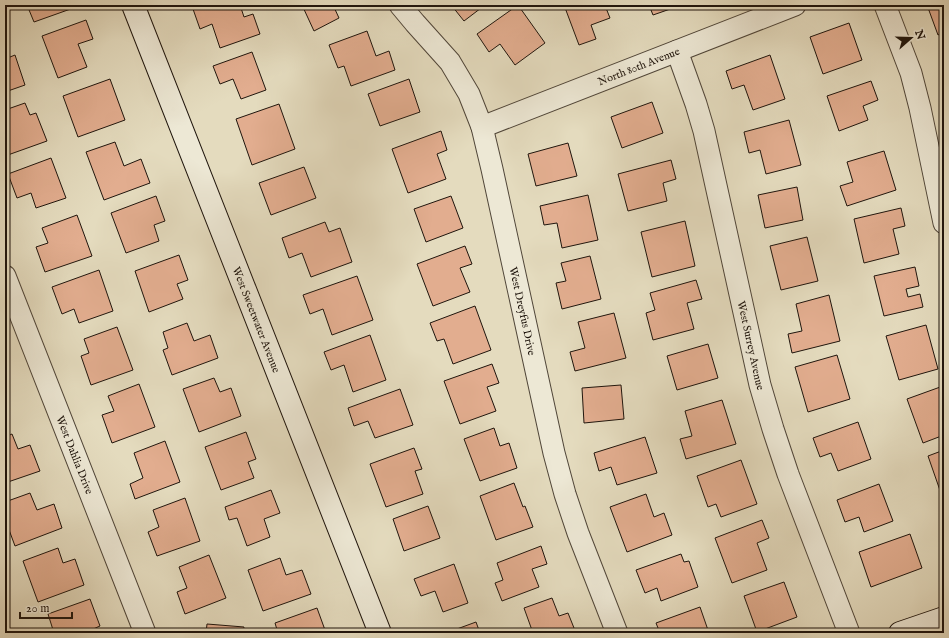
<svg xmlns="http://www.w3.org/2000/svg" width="949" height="638" viewBox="0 0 949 638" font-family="'IM FELL English',serif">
<rect width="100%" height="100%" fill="#e4dbbe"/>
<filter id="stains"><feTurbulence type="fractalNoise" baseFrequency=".005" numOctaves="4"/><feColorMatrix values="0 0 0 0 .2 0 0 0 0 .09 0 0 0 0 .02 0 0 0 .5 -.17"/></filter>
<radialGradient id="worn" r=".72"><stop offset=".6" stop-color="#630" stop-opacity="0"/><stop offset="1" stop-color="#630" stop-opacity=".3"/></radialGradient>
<!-- building -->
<path fill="#e2ad8f" stroke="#1f150d" d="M 27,5 L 79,5 L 79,6 L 34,22 Z
M 204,5 L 240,5 L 244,17 L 253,14 L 260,34 L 220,48 L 212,24 L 200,29 L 193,9 Z
M 302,5 L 333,5 L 339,18 L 314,31 Z
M 453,5 L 485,5 L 464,21 L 452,6 Z
M 518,5 L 545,43 L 515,65 L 500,44 L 489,52 L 477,34 Z
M 564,5 L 615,5 L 606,8 L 610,18 L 591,25 L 596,39 L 579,45 Z
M 649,5 L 676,5 L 676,7 L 653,15 Z
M 927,5 L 944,5 L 944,32 L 938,35 Z
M 86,20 L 93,39 L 78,44 L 87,67 L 58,78 L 42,36 Z
M 849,23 L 862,60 L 823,74 L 810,37 Z
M 367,31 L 376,56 L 389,51 L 395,70 L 351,86 L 344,66 L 338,68 L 329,45 Z
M 252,52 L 266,90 L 241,99 L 233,79 L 220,84 L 213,66 Z
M 15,55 L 25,85 L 5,92 L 5,58 L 5,59 Z
M 770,55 L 785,99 L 753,110 L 744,85 L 732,89 L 726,71 Z
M 110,79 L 125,120 L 78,137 L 63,96 Z
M 409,79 L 420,112 L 380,126 L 368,94 Z
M 871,81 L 878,100 L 863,106 L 868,120 L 839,131 L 827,96 Z
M 652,102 L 663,133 L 622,148 L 611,117 Z
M 25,103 L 30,115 L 36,113 L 47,141 L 5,156 L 5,110 Z
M 279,104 L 295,149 L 252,165 L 236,119 Z
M 789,120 L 801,165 L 766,174 L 760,150 L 749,153 L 744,132 Z
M 441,131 L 447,150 L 437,154 L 446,179 L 408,193 L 392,149 Z
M 115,142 L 124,166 L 141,159 L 150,183 L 104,200 L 86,152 Z
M 568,143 L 577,176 L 536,186 L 528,154 Z
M 884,151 L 896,190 L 847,206 L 840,186 L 853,182 L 847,162 Z
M 51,158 L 66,198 L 36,208 L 31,193 L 17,198 L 8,174 Z
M 671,160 L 676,179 L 663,183 L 667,201 L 628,211 L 618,174 Z
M 304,167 L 316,198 L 271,215 L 259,183 Z
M 797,187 L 803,220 L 765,228 L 758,195 Z
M 588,195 L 598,240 L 562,248 L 557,223 L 544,225 L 540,206 Z
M 156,196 L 165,221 L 154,225 L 159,241 L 126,253 L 111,213 Z
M 451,196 L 463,228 L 426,242 L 414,209 Z
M 901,208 L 905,226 L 893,229 L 899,254 L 864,263 L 854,219 Z
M 77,215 L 92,256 L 45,272 L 36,247 L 48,243 L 42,228 Z
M 685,221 L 695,266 L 652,277 L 641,232 Z
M 325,222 L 329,232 L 340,228 L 352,262 L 311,277 L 302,253 L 289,258 L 282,238 Z
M 807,237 L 818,281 L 781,290 L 770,246 Z
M 465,246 L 472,264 L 460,268 L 470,292 L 433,306 L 417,264 Z
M 179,255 L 188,280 L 177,284 L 183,299 L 149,312 L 135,271 Z
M 590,256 L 601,299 L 562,309 L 556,283 L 566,281 L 561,263 Z
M 915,267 L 919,286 L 906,289 L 908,297 L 920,294 L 923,307 L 884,316 L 874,276 Z
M 99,270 L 113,311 L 79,323 L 74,309 L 62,314 L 52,287 Z
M 357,276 L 373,320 L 332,335 L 323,309 L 310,314 L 303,295 Z
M 696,280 L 702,299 L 687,303 L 694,329 L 653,340 L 646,313 L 655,310 L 650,293 Z
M 829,295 L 840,341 L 792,353 L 788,334 L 802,331 L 796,304 Z
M 475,306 L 491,350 L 453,364 L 444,339 L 437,341 L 430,323 Z
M 614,313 L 626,358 L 575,371 L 570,352 L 585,348 L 578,322 Z
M 187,323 L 194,341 L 210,335 L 218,358 L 172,375 L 163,350 L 168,348 L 163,332 Z
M 926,325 L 938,369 L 899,380 L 886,336 Z
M 117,327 L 133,370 L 91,385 L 81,356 L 89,353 L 84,339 Z
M 370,335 L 386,380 L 353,392 L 344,365 L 331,370 L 324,352 Z
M 708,344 L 718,378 L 677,390 L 667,356 Z
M 837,355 L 850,399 L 808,412 L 795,367 Z
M 492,364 L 499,383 L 487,387 L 496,411 L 460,424 L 444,381 Z
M 214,378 L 220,392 L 231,388 L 241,416 L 199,432 L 183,389 Z
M 139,384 L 155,427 L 112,443 L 102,415 L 114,411 L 108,396 Z
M 621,385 L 624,419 L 584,423 L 582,388 Z
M 943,386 L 944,435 L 923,443 L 907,399 Z
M 400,389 L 413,425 L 375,438 L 368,421 L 354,426 L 348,408 Z
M 722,400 L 736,444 L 686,459 L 680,439 L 692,436 L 685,411 Z
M 858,422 L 871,459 L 838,471 L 831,453 L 820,457 L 813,438 Z
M 494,428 L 500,446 L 509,443 L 517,468 L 480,481 L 464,439 Z
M 246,432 L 256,459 L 248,462 L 254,478 L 221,490 L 205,447 Z
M 12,434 L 18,449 L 30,445 L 40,471 L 5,483 L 5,437 Z
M 645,437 L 657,473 L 617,485 L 611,467 L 599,471 L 594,453 Z
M 165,441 L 180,482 L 135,499 L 130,484 L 143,478 L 134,453 Z
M 414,448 L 422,469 L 415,471 L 423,494 L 386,507 L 370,464 Z
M 944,450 L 944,499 L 943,499 L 928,456 Z
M 741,460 L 757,504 L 721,517 L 716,504 L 708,507 L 697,476 Z
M 514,483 L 523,507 L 525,506 L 533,527 L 496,540 L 480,496 Z
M 879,484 L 893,521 L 864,532 L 859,517 L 845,522 L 837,500 Z
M 271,490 L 280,513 L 264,519 L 270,537 L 247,546 L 237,518 L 229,520 L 225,507 Z
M 30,493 L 37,510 L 54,504 L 62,528 L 15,546 L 5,519 L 5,502 Z
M 646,494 L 654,517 L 664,513 L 672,535 L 627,552 L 610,507 Z
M 185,498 L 200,541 L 157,556 L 148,532 L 159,527 L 153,510 Z
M 428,506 L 440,538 L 404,551 L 393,519 Z
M 762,520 L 769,538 L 757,543 L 767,570 L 732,583 L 715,538 Z
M 910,534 L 922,568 L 871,587 L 859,552 Z
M 541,546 L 547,564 L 532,569 L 539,587 L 502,601 L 495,583 L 503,580 L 497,563 Z
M 58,548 L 63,563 L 75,559 L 84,585 L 38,602 L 23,561 Z
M 681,554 L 684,562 L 689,561 L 698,587 L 661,601 L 657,588 L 645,593 L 636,570 Z
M 209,555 L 226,598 L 185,614 L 177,592 L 187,588 L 179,567 Z
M 280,558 L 286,575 L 302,570 L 311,594 L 263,611 L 248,570 Z
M 454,564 L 468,603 L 443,612 L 435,591 L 421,596 L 414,579 Z
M 784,582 L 797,617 L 757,632 L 744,596 Z
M 552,598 L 559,616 L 568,613 L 576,633 L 533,633 L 524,608 Z
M 90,599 L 100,626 L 91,630 L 92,633 L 54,633 L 48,614 Z
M 700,607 L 709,633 L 660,633 L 656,623 Z
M 317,608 L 325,630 L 317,633 L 278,633 L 275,623 Z
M 476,622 L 480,633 L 446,633 Z
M 207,624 L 244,627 L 243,633 L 206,633 Z"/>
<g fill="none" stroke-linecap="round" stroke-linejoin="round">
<!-- street casing -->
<g stroke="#504639" stroke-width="23">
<g id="street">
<path id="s1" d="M 400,5 L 415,23 L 450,62 L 469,94 L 482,127 L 492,169 L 554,453 L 565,494 L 578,533 L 617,633"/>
<path d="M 885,5 L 911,73 L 920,108 L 944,223"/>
<path id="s2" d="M 677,51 L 696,104 L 704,131 L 760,385 L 773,429 L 788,474 L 849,633"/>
<path id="s3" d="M 482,127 L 795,5"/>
<path id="s4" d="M 5,276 L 145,633"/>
</g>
</g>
<!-- secondary casing -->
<g stroke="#1f150d" stroke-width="24">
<g id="secondary">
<path id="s5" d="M 133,5 L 380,633"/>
<path d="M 900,633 L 944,618"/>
</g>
</g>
<!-- street -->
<use href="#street" stroke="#ede8d5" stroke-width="21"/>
<!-- secondary -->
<use href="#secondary" stroke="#ede8d5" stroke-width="22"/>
</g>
<g text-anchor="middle" stroke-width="3.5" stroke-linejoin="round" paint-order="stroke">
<!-- street labels -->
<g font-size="11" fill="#1f150d" stroke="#ede8d5">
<text dy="4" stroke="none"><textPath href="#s3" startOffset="168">North 80th Avenue</textPath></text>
<text dy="4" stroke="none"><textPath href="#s1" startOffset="337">West Dreyfus Drive</textPath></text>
<text dy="4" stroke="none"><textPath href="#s5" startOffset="338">West Sweetwater Avenue</textPath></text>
<text dy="4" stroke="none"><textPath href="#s2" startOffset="304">West Surrey Avenue</textPath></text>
<text dy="4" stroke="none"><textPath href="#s4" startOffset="192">West Dahlia Drive</textPath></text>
</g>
</g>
<!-- margin -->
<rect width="949" height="638" fill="none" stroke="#e4dbbe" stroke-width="20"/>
<rect x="6" y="6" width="937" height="626" fill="none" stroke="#1f150d" stroke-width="2"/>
<rect x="10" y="10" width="929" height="618" fill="none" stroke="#1f150d"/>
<!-- north arrow -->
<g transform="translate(911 38) rotate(70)" stroke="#ede8d5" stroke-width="3" paint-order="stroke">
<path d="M0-3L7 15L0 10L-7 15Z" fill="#1f150d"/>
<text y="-6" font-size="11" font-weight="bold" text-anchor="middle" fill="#1f150d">N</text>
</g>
<!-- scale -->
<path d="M20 612v6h52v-6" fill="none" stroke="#1f150d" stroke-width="2"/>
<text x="26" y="612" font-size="12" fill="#1f150d" stroke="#ede8d5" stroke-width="3" paint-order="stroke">20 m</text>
<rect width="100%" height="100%" filter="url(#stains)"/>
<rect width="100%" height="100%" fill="url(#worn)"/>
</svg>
